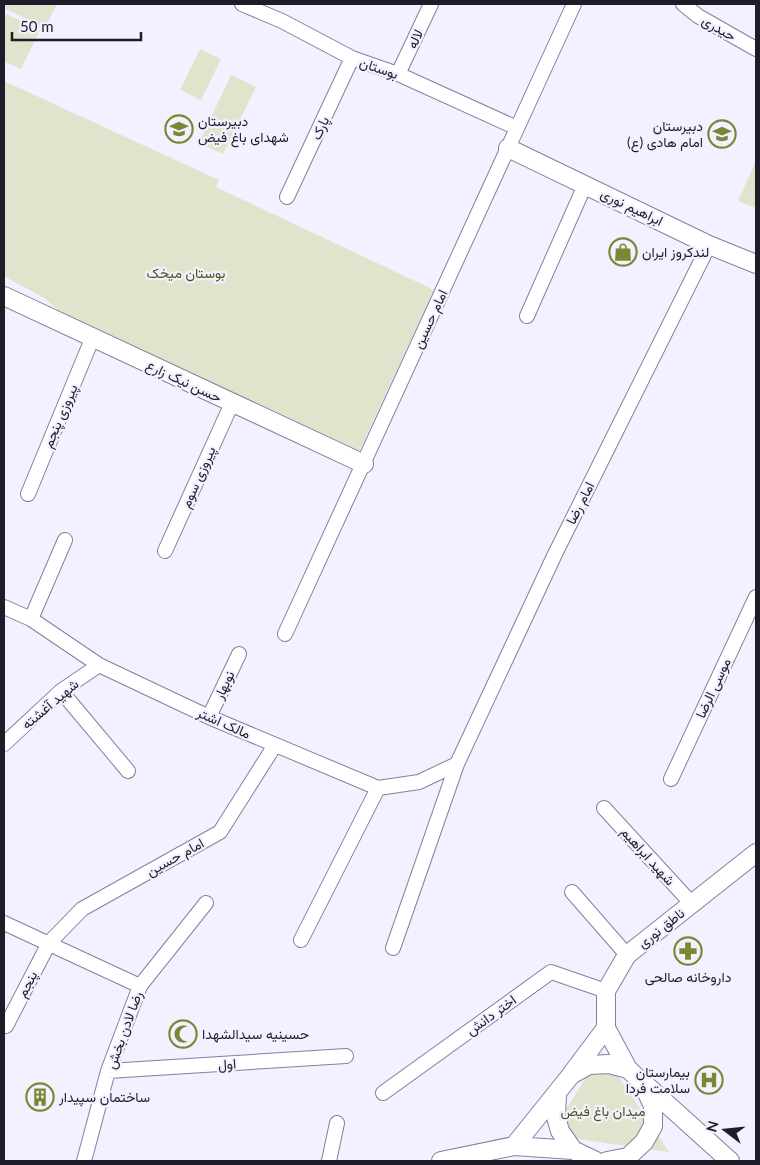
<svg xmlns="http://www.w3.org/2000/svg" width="760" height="1165" viewBox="0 0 760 1165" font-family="Lato,Vazirmatn,sans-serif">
<rect width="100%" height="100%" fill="#f3f1ff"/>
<!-- green -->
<path fill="#dfe4cc" d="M 4,4 L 57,4 L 45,28 L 4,8 Z
M 4,13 L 40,30 L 21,69 L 4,61 Z
M 200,49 L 221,59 L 201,100 L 180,90 Z
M 231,75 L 256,87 L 223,154 L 199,143 Z
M 4,81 L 219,180 L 216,187 L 434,290 L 359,451 L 66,317 L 44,298 L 4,276 Z
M 756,161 L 756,208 L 738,201 Z
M 602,1052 L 669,1152 L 550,1135 Z"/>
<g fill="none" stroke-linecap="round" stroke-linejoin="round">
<!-- minor casing -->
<g stroke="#857f9f" stroke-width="16">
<path id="minor" d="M 242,4 L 282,21 L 352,58 L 398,74 L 517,128
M 683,4 L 698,16 L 756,49
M 398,74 L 431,4
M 287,197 L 352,58
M 527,316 L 585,185
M 28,494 L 92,339
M 165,551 L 232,403
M 4,607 L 31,619 L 99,665 L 209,717 L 378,788 L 419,782 L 457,764
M 31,619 L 65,540
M 285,634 L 574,4
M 61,691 L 128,771
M 209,717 L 239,654
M 4,744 L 61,691 L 99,665
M 671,779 L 756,597
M 604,808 L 692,904
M 572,892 L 627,955
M 4,923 L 140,986
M 301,940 L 378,788
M 393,948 L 457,764 L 555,554 L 709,245
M 6,1026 L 49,943 L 82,909 L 220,832 L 275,745
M 108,1071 L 346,1056
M 383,1093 L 551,972 L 606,991
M 84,1161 L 108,1071 L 140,986 L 206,903
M 329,1161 L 337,1123"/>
</g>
<!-- tertiary casing -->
<g stroke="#857f9f" stroke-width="20">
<path id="tertiary" d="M 508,148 L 709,245 L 756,264
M 4,296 L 364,464
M 628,1069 L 606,1028 L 606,991 L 627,955 L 756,853
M 573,1072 L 606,1028
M 647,1086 L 730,1161
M 557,1094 L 556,1117 L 560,1131 L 573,1150 L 596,1161
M 514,1146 L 571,1075 L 589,1065 L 609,1064 L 628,1069 L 642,1082 L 653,1106 L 653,1126 L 644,1142 L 628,1157 L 607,1161
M 441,1161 L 514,1146 L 573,1150"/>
</g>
<!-- minor -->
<use href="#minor" stroke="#fff" stroke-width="14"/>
<!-- tertiary -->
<use href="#tertiary" stroke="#fff" stroke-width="18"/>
</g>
<!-- icons -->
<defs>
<g id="school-ring" transform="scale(1.4375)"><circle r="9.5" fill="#f3f1ff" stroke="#7c8633" stroke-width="1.5"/><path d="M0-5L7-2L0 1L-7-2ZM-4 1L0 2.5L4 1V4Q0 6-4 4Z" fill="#7c8633"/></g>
<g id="shop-ring" transform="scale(1.4375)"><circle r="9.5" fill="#f3f1ff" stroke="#7c8633" stroke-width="1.5"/><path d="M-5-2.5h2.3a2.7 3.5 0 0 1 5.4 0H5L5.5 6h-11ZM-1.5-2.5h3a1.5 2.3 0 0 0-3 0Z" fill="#7c8633"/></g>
<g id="pharmacy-ring" transform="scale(1.4375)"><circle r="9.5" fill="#f3f1ff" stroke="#7c8633" stroke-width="1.5"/><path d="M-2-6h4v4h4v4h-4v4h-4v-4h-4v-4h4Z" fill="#7c8633"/></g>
<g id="mosque-ring" transform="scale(1.4375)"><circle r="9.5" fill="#f3f1ff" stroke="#7c8633" stroke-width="1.5"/><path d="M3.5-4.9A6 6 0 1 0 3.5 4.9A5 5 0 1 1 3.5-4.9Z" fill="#7c8633"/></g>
<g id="hospital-ring" transform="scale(1.4375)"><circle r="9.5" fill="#f3f1ff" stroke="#7c8633" stroke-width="1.5"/><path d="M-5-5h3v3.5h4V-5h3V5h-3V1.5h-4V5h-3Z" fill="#7c8633"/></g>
<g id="building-ring" transform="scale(1.4375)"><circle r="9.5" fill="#f3f1ff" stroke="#7c8633" stroke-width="1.5"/><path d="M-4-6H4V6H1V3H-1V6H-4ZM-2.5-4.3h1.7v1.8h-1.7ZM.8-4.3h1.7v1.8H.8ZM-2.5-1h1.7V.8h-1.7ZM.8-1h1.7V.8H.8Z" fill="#7c8633"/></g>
</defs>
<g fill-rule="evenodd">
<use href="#school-ring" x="179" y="129"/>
<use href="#school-ring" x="722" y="134"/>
<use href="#shop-ring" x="623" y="252"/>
<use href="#pharmacy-ring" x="688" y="951"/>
<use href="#mosque-ring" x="183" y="1034"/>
<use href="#hospital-ring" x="709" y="1080"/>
<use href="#building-ring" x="40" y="1097"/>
</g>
<g text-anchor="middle" stroke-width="4.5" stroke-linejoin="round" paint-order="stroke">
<!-- street labels -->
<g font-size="14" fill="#1e1c28" stroke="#f3f1ff">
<text transform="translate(719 28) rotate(30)" y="5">حیدری</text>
<text transform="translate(415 39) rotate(-65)" y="5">لاله</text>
<text transform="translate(379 68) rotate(19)" y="5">بوستان</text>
<text transform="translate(320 128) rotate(-65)" y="5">پارک</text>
<text transform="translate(632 207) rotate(26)" y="5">ابراهیم نوری</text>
<text transform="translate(430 319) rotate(-65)" y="5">امام حسین</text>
<text transform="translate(184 381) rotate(25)" y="5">حسن نیک زارع</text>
<text transform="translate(60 416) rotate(-67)" y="5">پیروزی پنجم</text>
<text transform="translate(198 477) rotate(-66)" y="5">پیروزی سوم</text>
<text transform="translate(580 503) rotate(-63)" y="5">امام رضا</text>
<text transform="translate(224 685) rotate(-65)" y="5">نوبهار</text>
<text transform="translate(713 688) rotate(-65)" y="5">موسی الرضا</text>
<text transform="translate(50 704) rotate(-40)" y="5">شهید آغشته</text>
<text transform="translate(224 723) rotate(24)" y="5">مالک اشتر</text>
<text transform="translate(648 856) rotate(48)" y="5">شهید ابراهیم</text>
<text transform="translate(175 857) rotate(-29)" y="5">امام حسین</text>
<text transform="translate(661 928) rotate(-38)" y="5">ناطق نوری</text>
<text transform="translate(27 984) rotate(-62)" y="5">پنجم</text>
<text transform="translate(491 1015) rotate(-36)" y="5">اختر دانش</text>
<text transform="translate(124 1030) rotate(-70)" y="5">رضا لادن بخش</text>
<text transform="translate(227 1064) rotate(-4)" y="5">اول</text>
</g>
<!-- poi labels -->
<g font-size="14" fill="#1e1c28" stroke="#f3f1ff" text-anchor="start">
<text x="198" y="126">دبیرستان<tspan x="198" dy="16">شهدای باغ فیض</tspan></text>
<text x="703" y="131" text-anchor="end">دبیرستان<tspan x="703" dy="16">امام هادی (ع)</tspan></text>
<text x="642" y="257">لندکروز ایران</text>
<text x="688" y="982" text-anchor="middle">داروخانه صالحی</text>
<text x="202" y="1039">حسینیه سیدالشهدا</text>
<text x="690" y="1077" text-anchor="end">بیمارستان<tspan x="690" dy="16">سلامت فردا</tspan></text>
<text x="59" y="1102">ساختمان سپیدار</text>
</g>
<!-- park labels -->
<g font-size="14" fill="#4d5417" stroke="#f3f1ff">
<text x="186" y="278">بوستان میخک</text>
<text x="603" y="1116">میدان باغ فیض</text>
</g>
</g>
<!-- border -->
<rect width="760" height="1165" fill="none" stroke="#1e1c28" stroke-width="10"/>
<!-- north arrow -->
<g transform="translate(725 1130) rotate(286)" stroke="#f3f1ff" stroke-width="4" paint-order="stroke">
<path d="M0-4L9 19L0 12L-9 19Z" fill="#1e1c28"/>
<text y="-8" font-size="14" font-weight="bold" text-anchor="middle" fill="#1e1c28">N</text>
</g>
<!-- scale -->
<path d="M12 32v8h129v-8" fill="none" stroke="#1e1c28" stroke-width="2.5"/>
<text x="20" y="32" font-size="15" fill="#1e1c28" stroke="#f3f1ff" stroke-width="4" paint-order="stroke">50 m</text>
</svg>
